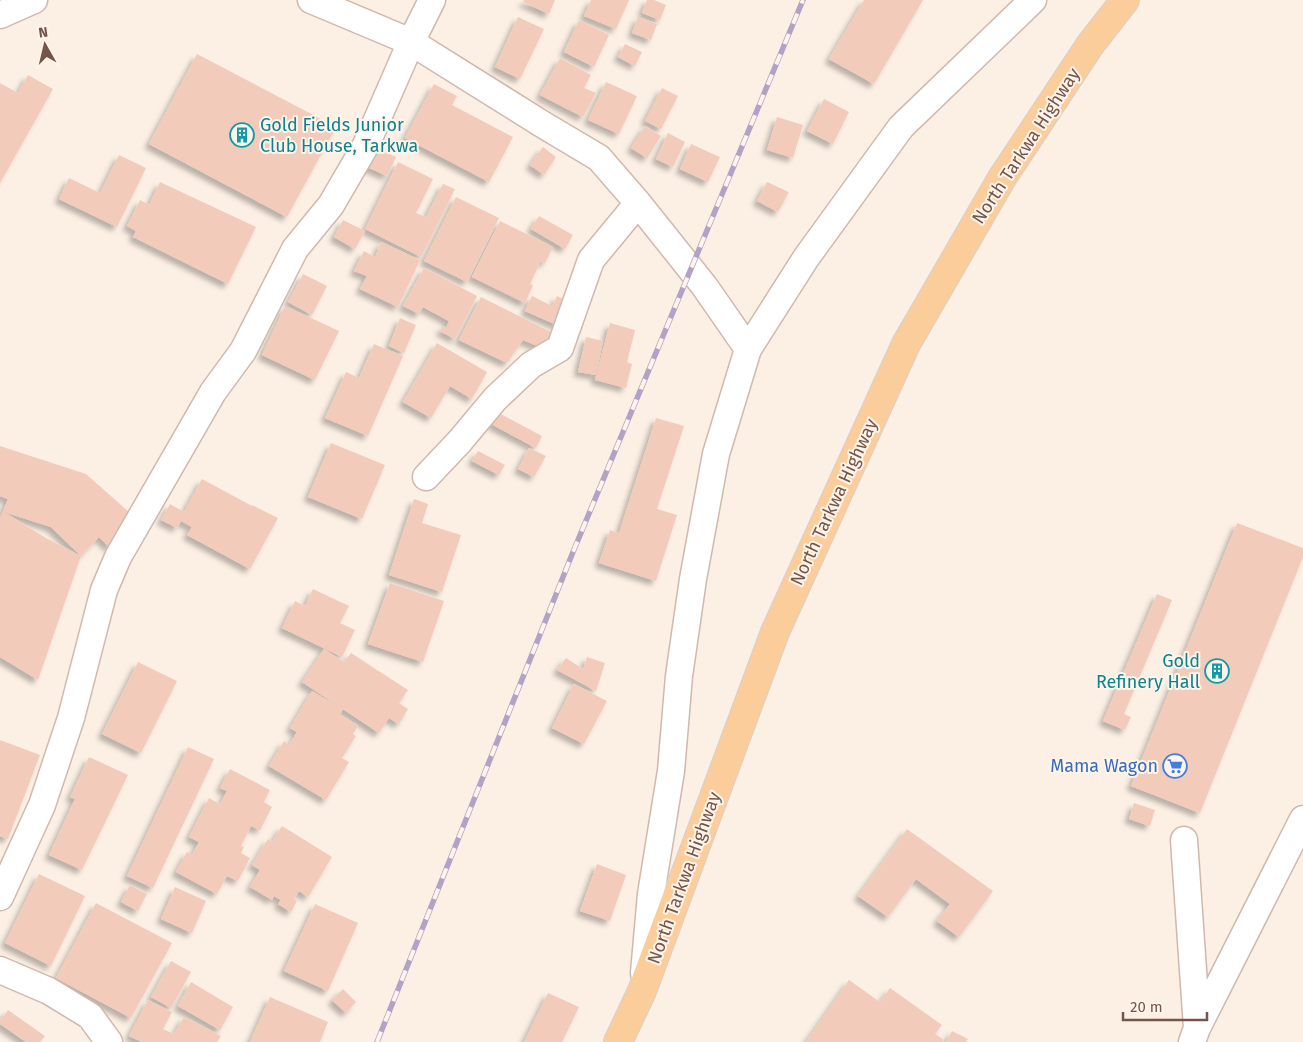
<svg xmlns="http://www.w3.org/2000/svg" width="1303" height="1042" viewBox="0 0 1303 1042" font-family="'Fira Sans',sans-serif">
<defs>
<filter id="shadow"><feDropShadow dx="-4.5" dy="4.5" stdDeviation="2.5" flood-color="#0004"/></filter>
</defs>
<rect width="100%" height="100%" fill="#fcf0e4"/>
<!-- building -->
<path fill="#f2cbbb" fill-rule="evenodd" filter="url(#shadow)" d="M 524,0 L 555,0 L 549,14 L 523,2 Z
M 591,0 L 629,0 L 616,29 L 584,16 Z
M 647,0 L 654,0 L 666,5 L 660,20 L 642,13 Z
M 864,0 L 923,0 L 874,84 L 829,59 Z
M 518,17 L 544,29 L 520,79 L 495,67 Z
M 638,17 L 657,24 L 651,40 L 632,33 Z
M 579,20 L 609,35 L 594,67 L 564,52 Z
M 625,44 L 642,52 L 635,66 L 618,57 Z
M 197,54 L 336,127 L 287,217 L 149,144 Z
M 560,58 L 591,75 L 584,88 L 596,93 L 583,117 L 540,95 Z
M 28,75 L 53,89 L 0,183 L 0,83 L 18,93 Z
M 606,82 L 637,96 L 619,134 L 588,120 Z
M 434,84 L 457,96 L 452,105 L 513,137 L 489,182 L 405,138 Z
M 662,88 L 678,96 L 661,129 L 645,121 Z
M 824,99 L 849,112 L 833,144 L 807,131 Z
M 777,117 L 803,125 L 793,158 L 767,150 Z
M 645,126 L 661,136 L 647,158 L 631,148 Z
M 668,133 L 685,142 L 673,167 L 656,159 Z
M 691,144 L 720,157 L 708,182 L 680,169 Z
M 373,147 L 396,157 L 387,176 L 365,166 Z
M 543,147 L 556,157 L 544,175 L 530,165 Z
M 119,155 L 146,168 L 117,227 L 59,199 L 69,178 L 100,193 Z
M 398,162 L 433,179 L 416,213 L 426,217 L 443,184 L 455,189 L 421,257 L 365,229 Z
M 160,182 L 256,227 L 228,284 L 133,237 L 136,231 L 127,226 L 140,200 L 149,205 Z
M 767,182 L 789,192 L 778,212 L 757,201 Z
M 456,197 L 499,218 L 467,282 L 424,261 Z
M 539,216 L 573,235 L 565,249 L 531,229 Z
M 343,220 L 365,231 L 355,249 L 334,237 Z
M 500,221 L 553,247 L 545,263 L 541,261 L 530,284 L 533,285 L 525,303 L 472,277 Z
M 381,242 L 420,260 L 398,307 L 360,289 L 367,276 L 354,271 L 364,251 L 375,257 Z
M 424,268 L 477,296 L 455,339 L 440,331 L 443,326 L 446,328 L 449,321 L 423,307 L 419,314 L 403,306 Z
M 303,274 L 327,286 L 312,315 L 288,302 Z
M 532,296 L 552,306 L 557,296 L 570,302 L 559,326 L 525,311 Z
M 481,297 L 553,333 L 542,348 L 523,340 L 507,363 L 459,340 Z
M 285,306 L 339,331 L 315,380 L 262,355 Z
M 400,318 L 416,325 L 404,353 L 389,346 Z
M 610,323 L 635,330 L 627,362 L 632,364 L 626,388 L 595,380 Z
M 586,337 L 603,341 L 596,375 L 578,372 Z
M 437,343 L 487,372 L 472,399 L 450,386 L 431,418 L 403,402 Z
M 374,344 L 403,356 L 368,436 L 325,418 L 346,372 L 359,378 Z
M 497,412 L 542,436 L 536,448 L 491,424 Z
M 656,418 L 684,426 L 657,509 L 677,515 L 656,581 L 599,563 L 610,530 L 619,533 Z
M 331,443 L 385,465 L 362,519 L 308,497 Z
M 0,446 L 86,474 L 129,512 L 110,548 L 99,537 L 81,556 L 38,680 L 0,657 L 0,519 L 8,499 L 0,496 ZM 4,512 L 51,527 L 81,556 L 46,538 Z
M 529,448 L 546,456 L 534,477 L 518,469 Z
M 478,451 L 505,465 L 499,475 L 472,461 Z
M 202,479 L 252,506 L 252,505 L 278,518 L 250,569 L 187,535 L 192,527 L 181,521 L 177,528 L 161,520 L 170,504 L 184,512 Z
M 414,499 L 428,504 L 422,523 L 461,535 L 442,592 L 389,575 Z
M 1237,523 L 1303,548 L 1303,557 L 1200,813 L 1131,786 Z
M 390,583 L 444,601 L 423,662 L 368,644 Z
M 313,589 L 349,606 L 340,623 L 355,630 L 342,657 L 282,628 L 295,601 L 305,606 Z
M 1157,594 L 1172,600 L 1124,714 L 1131,717 L 1125,730 L 1103,721 Z
M 324,649 L 344,662 L 351,653 L 408,690 L 399,703 L 408,709 L 399,724 L 389,718 L 379,733 L 302,682 Z
M 587,657 L 605,663 L 596,691 L 557,670 L 566,658 L 583,669 Z
M 138,662 L 177,681 L 141,753 L 102,734 Z
M 574,684 L 607,701 L 584,744 L 552,728 Z
M 312,691 L 343,709 L 340,715 L 358,726 L 353,734 L 356,736 L 342,758 L 349,762 L 326,800 L 269,766 L 284,741 L 289,745 L 297,732 L 290,728 Z
M 0,740 L 40,755 L 8,839 L 0,836 Z
M 188,747 L 214,759 L 153,888 L 127,876 Z
M 89,757 L 128,775 L 82,870 L 49,855 L 75,799 L 70,797 Z
M 230,769 L 270,790 L 264,802 L 272,807 L 260,830 L 251,826 L 241,846 L 244,847 L 241,853 L 250,858 L 238,881 L 227,876 L 217,894 L 176,872 L 187,852 L 192,855 L 199,842 L 189,837 L 209,798 L 220,804 L 227,791 L 220,788 Z
M 1134,803 L 1155,810 L 1150,826 L 1129,819 Z
M 282,826 L 332,857 L 308,897 L 299,891 L 294,899 L 297,901 L 291,912 L 278,904 L 281,900 L 274,896 L 272,900 L 250,887 L 260,870 L 252,865 L 268,839 L 272,842 Z
M 907,829 L 993,891 L 959,937 L 937,921 L 950,904 L 916,879 L 888,917 L 858,896 Z
M 597,864 L 626,875 L 610,921 L 580,911 Z
M 39,874 L 85,896 L 51,966 L 5,943 Z
M 130,885 L 147,894 L 138,911 L 121,902 Z
M 175,887 L 206,901 L 192,933 L 161,919 Z
M 96,903 L 172,943 L 131,1018 L 56,978 Z
M 315,904 L 358,923 L 328,991 L 284,971 Z
M 171,961 L 191,972 L 171,1008 L 151,997 Z
M 849,980 L 880,1002 L 890,988 L 942,1025 L 935,1034 L 944,1040 L 943,1042 L 806,1042 Z
M 191,982 L 233,1007 L 220,1030 L 178,1006 Z
M 343,989 L 356,1002 L 346,1013 L 332,1000 Z
M 548,993 L 579,1007 L 562,1042 L 524,1042 Z
M 270,997 L 328,1022 L 320,1042 L 250,1042 Z
M 148,1000 L 172,1012 L 163,1029 L 174,1034 L 184,1017 L 221,1036 L 217,1042 L 142,1042 L 129,1036 Z
M 8,1010 L 45,1036 L 40,1042 L 26,1042 L 0,1024 L 0,1021 Z
M 952,1031 L 968,1039 L 966,1042 L 946,1042 Z"/>
<g fill="none" stroke-linecap="round" stroke-linejoin="round">
<!-- street casing -->
<g stroke="#d0b8ad" stroke-width="29">
<path id="street" d="M 311,0 L 411,42 L 542,124 L 599,158 L 638,203 L 705,287 L 748,349
M 0,15 L 34,0
M 426,477 L 460,441 L 495,399 L 531,365 L 560,348 L 591,260 L 638,203
M 1184,840 L 1197,1028
M 0,897 L 42,805 L 71,718 L 104,590 L 118,557 L 213,392 L 243,351 L 295,249 L 331,205 L 366,145 L 411,42 L 432,0
M 0,970 L 49,991 L 90,1016 L 109,1042
M 644,973 L 651,894 L 671,771 L 679,676 L 693,579 L 716,454 L 748,349 L 806,258 L 901,127 L 1033,0
M 1192,1042 L 1197,1028 L 1303,819"/>
</g>
<!-- primary casing -->
<g stroke="#d8cfcc" stroke-width="30">
<path id="primary" d="M 618,1042 L 642,991 L 775,632 L 906,344 L 1002,178 L 1090,45 L 1125,0"/>
</g>
<!-- street -->
<use href="#street" stroke="#fff" stroke-width="26"/>
<!-- primary -->
<use href="#primary" stroke="#fbcd9b" stroke-width="28"/>
<!-- rail casing -->
<g stroke="#b1a2c6" stroke-width="5.5">
<path id="rail" d="M 377,1042 L 573,552 L 803,0"/>
</g>
<!-- rail -->
<use href="#rail" stroke="#fff4ea" stroke-width="4" stroke-dasharray="11" stroke-linecap="butt"/>
</g>
<!-- icons -->
<defs>
<g id="building-ring" transform="scale(1.25)"><circle r="9.5" fill="#fff4ea" stroke="#0f9aa8" stroke-width="1.5"/><path d="M-4-6H4V6H1V3H-1V6H-4ZM-2.5-4.3h1.7v1.8h-1.7ZM.8-4.3h1.7v1.8H.8ZM-2.5-1h1.7V.8h-1.7ZM.8-1h1.7V.8H.8Z" fill="#0f9aa8"/></g>
<g id="supermarket-ring" transform="scale(1.25)"><circle r="9.5" fill="#fff4ea" stroke="#3f7fe0" stroke-width="1.5"/><path d="M-6-5.5h2.5l.6 2H6L4.5 2H-2.5L-4.4-4H-6ZM-1.5 3.2a1.3 1.3 0 1 0 .1 0ZM3 3.2a1.3 1.3 0 1 0 .1 0Z" fill="#3f7fe0"/></g>
</defs>
<g fill-rule="evenodd">
<use href="#building-ring" x="242" y="135"/>
<use href="#building-ring" x="1217" y="671"/>
<use href="#supermarket-ring" x="1175" y="766"/>
</g>
<g text-anchor="middle" stroke-width="4" stroke-linejoin="round" paint-order="stroke">
<!-- culture labels -->
<g font-size="18" fill="#0d838f" stroke="#fff4ea" text-anchor="start">
<text x="260" y="131">Gold Fields Junior<tspan x="260" dy="21">Club House, Tarkwa</tspan></text>
<text x="1200" y="667" text-anchor="end">Gold<tspan x="1200" dy="21">Refinery Hall</tspan></text>
</g>
<!-- street labels -->
<g font-size="18" fill="#755449" stroke="#fff4ea">
<text transform="translate(1026 146) rotate(-57)" y="6">North Tarkwa Highway</text>
<text transform="translate(834 502) rotate(-65)" y="6">North Tarkwa Highway</text>
<text transform="translate(684 878) rotate(-70)" y="6">North Tarkwa Highway</text>
</g>
<!-- shop labels -->
<g font-size="18" fill="#366cbe" stroke="#fff4ea" text-anchor="end">
<text x="1158" y="772">Mama Wagon</text>
</g>
</g>
<!-- north arrow -->
<g transform="translate(45 45) rotate(352)" stroke="#fff4ea" stroke-width="4" paint-order="stroke">
<path d="M0-4L9 19L0 12L-9 19Z" fill="#755449"/>
<text y="-8" font-size="14" font-weight="bold" text-anchor="middle" fill="#755449">N</text>
</g>
<!-- scale -->
<path d="M1123 1012v8h84v-8" fill="none" stroke="#755449" stroke-width="2.5"/>
<text x="1130" y="1012" font-size="15" fill="#755449" stroke="#fff4ea" stroke-width="4" paint-order="stroke">20 m</text>
</svg>
